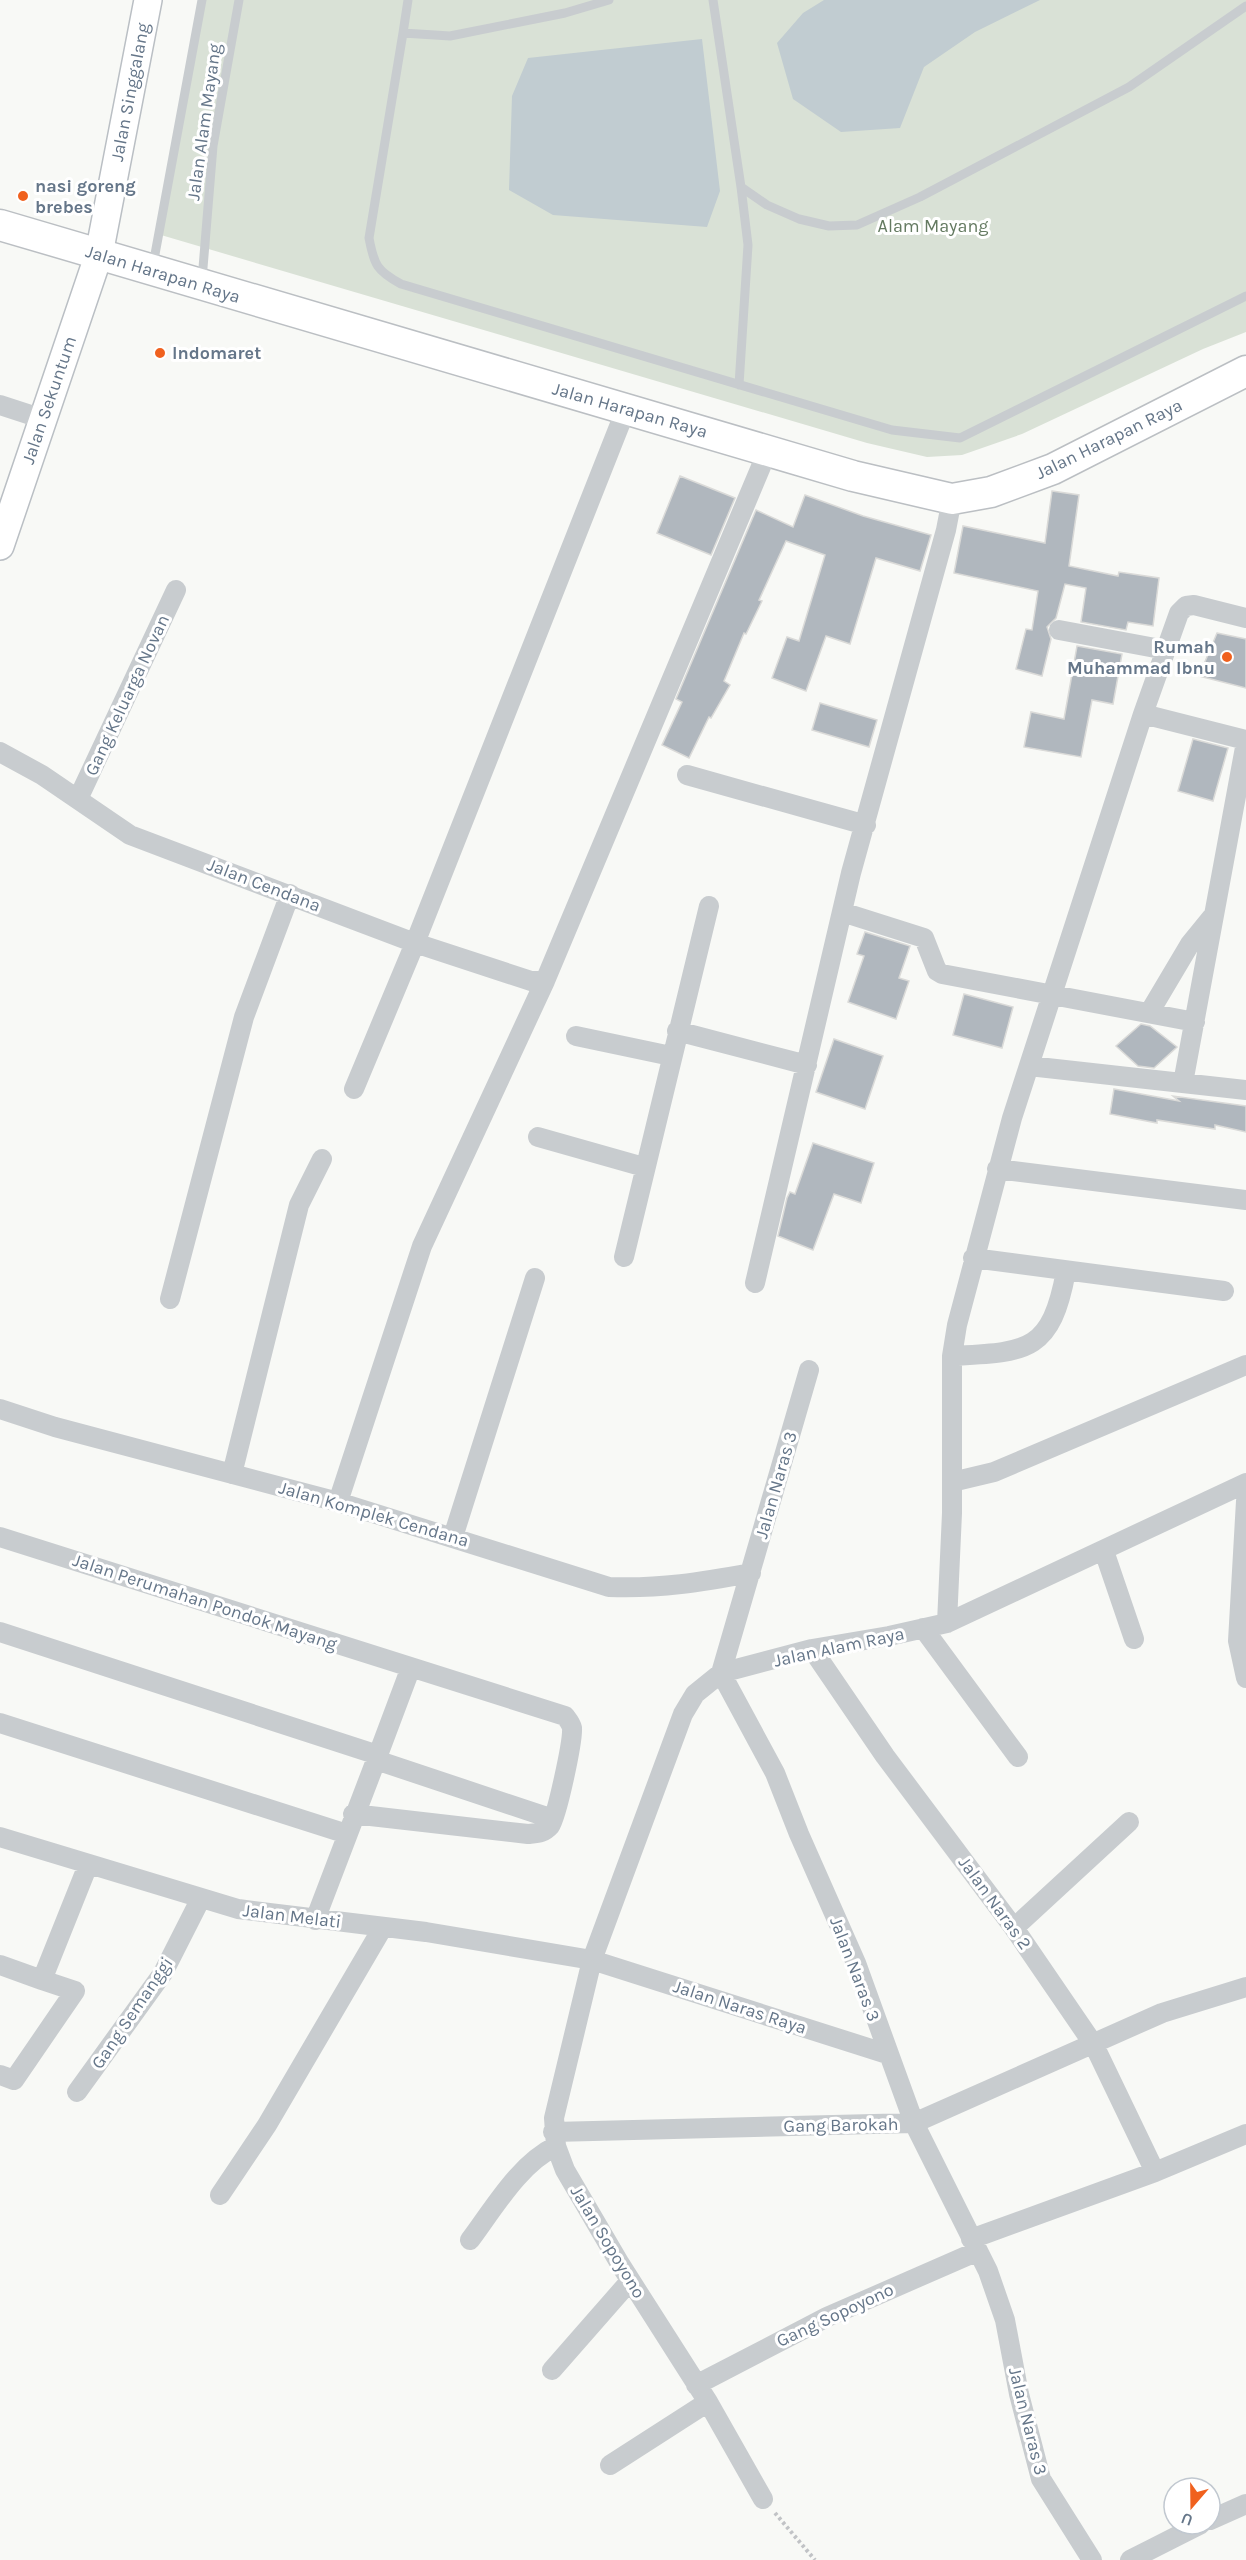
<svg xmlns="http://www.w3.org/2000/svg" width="1246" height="2560" viewBox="0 0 1246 2560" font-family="Karla,sans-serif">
<rect width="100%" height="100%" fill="#f8f9f6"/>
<!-- green -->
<path fill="#d9e1d6" d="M 200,0 L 1246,0 L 1246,332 L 1203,349 L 1022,434 L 962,455 L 927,457 L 867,443 L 161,235 Z"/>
<!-- water -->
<path fill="#c1ccd1" d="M 824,0 L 1040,0 L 975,32 L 924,67 L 900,128 L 841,132 L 793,99 L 777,43 L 803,13 Z
M 702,39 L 720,191 L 707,227 L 553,215 L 509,190 L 512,96 L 528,58 Z"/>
<!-- building -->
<path fill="#b0b7be" stroke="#dadad8" stroke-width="1.5" d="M 680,476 L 735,498 L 711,555 L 657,533 Z
M 1052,491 L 1079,495 L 1069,566 L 1118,576 L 1119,572 L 1159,578 L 1153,626 L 1128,622 L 1126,630 L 1081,622 L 1086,588 L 1065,584 L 1056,618 L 1047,627 L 1051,639 L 1042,676 L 1016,669 L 1026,629 L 1032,630 L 1038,591 L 954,573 L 963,526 L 1045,543 Z
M 805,495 L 863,516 L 931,535 L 920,571 L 876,558 L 850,644 L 826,636 L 806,691 L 772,678 L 787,637 L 799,641 L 825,555 L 786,541 L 759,600 L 762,601 L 746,634 L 744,633 L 724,681 L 730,685 L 711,718 L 709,717 L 689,758 L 662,745 L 682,702 L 676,699 L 756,510 L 793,527 Z
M 1217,633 L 1246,639 L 1246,688 L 1199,676 Z
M 1077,646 L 1122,654 L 1113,704 L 1092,700 L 1081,757 L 1024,747 L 1031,712 L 1064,719 Z
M 820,703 L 877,720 L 869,747 L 812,730 Z
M 1193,739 L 1228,748 L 1213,801 L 1178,791 Z
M 865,932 L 910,946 L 899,978 L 909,981 L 896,1019 L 848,1002 L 864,956 L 857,954 Z
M 964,994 L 1013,1007 L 1002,1048 L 953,1035 Z
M 1141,1024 L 1150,1026 L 1177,1047 L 1154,1068 L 1138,1066 L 1116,1046 Z
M 834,1039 L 883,1056 L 865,1109 L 816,1092 Z
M 1114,1089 L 1179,1101 L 1173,1096 L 1246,1106 L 1246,1132 L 1215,1125 L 1215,1129 L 1157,1120 L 1157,1123 L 1110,1114 Z
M 813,1143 L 874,1163 L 861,1203 L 834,1194 L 813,1250 L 778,1236 L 787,1198 L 790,1192 L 795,1194 Z"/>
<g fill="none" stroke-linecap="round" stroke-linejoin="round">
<!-- secondary casing -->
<g stroke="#babfc4" stroke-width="30">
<path id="secondary" d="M 0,546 L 99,254 L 148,0"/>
</g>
<!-- primary casing -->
<g stroke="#bbbfc3" stroke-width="33">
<path id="primary" d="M 0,225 L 853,476 L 952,499 L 991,492 L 1053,469 L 1246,371"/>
</g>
<!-- path -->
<path stroke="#c1c3c6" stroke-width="4" stroke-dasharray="3 3" stroke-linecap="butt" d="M 775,2513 L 815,2560"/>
<!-- lane -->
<path stroke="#c8cccf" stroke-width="9" d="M 408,0 L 403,33 L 450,36 L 565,13 L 609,0
M 713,0 L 741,187 L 767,205 L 799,219 L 829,226 L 857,225 L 920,197 L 1129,87 L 1246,6
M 403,33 L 369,238 C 374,265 377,271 401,284 L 892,430 L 960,438 L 1246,296
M 153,265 L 202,0
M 202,280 L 213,146 L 239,0
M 739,385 L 748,245 L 741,187"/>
<!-- street -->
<path stroke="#c8cccf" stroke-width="20" d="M 0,405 L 43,419
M 1059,630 L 1166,650
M 1143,714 L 1246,740
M 0,752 L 42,775 L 130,835 L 415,943 L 531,981 L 545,981
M 687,775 L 866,825
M 78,799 L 176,590
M 842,912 L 924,938 L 937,971 L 942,974 L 1195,1022
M 1149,1013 L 1190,944 L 1212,917
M 677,1031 L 807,1065
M 576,1036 L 671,1056
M 1029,1066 L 1246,1090
M 1183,1083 L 1246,742
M 354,1089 L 415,943 L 626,409
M 538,1137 L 644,1167
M 997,1169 L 1246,1200
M 624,1257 L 709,906
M 973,1258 L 1224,1291
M 755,1283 L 851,873 L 946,530 L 952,499
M 170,1299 L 244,1017 L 290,894
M 952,1356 C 1027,1352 1051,1353 1066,1271
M 809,1370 L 721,1673 L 775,1773 L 799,1834 L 856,1963 L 914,2123 L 988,2271 L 1005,2320 L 1019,2394 L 1041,2479 L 1092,2560
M 0,1409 L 55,1427 L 338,1502 L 609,1587 C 660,1589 702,1582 751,1573
M 232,1474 L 299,1205 L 322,1159
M 952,1482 L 994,1472 L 1246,1365
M 1246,1501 L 1238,1641 L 1246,1678
M 338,1502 L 422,1246 L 545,981 L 768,450
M 0,1537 L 565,1716 C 568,1720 571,1723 572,1728 C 573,1741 557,1816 550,1826 C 544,1833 537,1833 528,1834 L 353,1814
M 453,1537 L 535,1278
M 1104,1551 L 1134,1639
M 947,1623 L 952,1513 L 952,1356 L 957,1325 L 1012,1118 L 1143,714 L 1179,613 L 1186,606 L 1194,605 L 1246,618
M 923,1628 L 1018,1757
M 0,1632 L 378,1755 L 315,1920
M 812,1649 L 885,1756 L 1014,1928 L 1094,2045 L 1155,2172
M 0,1723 L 347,1834
M 378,1755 L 411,1667
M 376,1760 L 553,1819
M 0,1837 L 238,1909 L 426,1932 L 592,1960 L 887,2054
M 1014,1928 L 1129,1822
M 0,1965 L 42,1980 L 88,1865
M 0,2075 L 14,2080 L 75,1991 L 42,1980
M 77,2092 L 163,1973 L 200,1900
M 553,2132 L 914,2123 L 1162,2013 L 1246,1987
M 220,2195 L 267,2125 L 383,1927
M 971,2239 L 1155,2172 L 1246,2134
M 470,2240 C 494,2208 519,2164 556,2146
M 552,2370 L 630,2281
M 696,2385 L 827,2317 L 978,2251
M 610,2465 L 708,2402
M 763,2499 L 708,2402 L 620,2264 L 565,2170 L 556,2146 L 554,2118 L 592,1960 L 683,1714 L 695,1694 L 721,1673 L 812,1649 L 889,1636 L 947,1623 L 1246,1483
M 1210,2520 L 1246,2504
M 1130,2560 L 1201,2524"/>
<!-- secondary -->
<use href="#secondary" stroke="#fff" stroke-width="27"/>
<!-- primary -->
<use href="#primary" stroke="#fff" stroke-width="30"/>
</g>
<!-- markers -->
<g fill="#f0611e" stroke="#fff" stroke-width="2">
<circle cx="23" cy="196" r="6"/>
<circle cx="160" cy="353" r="6"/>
<circle cx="1227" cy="657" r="6"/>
</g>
<g text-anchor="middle" stroke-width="6" stroke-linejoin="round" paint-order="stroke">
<!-- street labels -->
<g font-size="18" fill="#657689" stroke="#fff">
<text transform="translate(130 92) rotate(-79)" y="6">Jalan Singgalang</text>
<text transform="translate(204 122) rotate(-82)" y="6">Jalan Alam Mayang</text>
<text transform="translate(163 274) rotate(17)" y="6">Jalan Harapan Raya</text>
<text transform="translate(49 400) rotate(-71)" y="6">Jalan Sekuntum</text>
<text transform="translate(630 410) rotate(16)" y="6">Jalan Harapan Raya</text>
<text transform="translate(1109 439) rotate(-26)" y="6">Jalan Harapan Raya</text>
<text transform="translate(127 695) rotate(-65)" y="6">Gang Keluarga Novan</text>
<text transform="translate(264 885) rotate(21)" y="6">Jalan Cendana</text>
<text transform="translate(776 1485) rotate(-74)" y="6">Jalan Naras 3</text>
<text transform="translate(374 1514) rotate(16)" y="6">Jalan Komplek Cendana</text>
<text transform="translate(205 1602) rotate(18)" y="6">Jalan Perumahan Pondok Mayang</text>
<text transform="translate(839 1647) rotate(-12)" y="6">Jalan Alam Raya</text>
<text transform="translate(995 1903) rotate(54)" y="6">Jalan Naras 2</text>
<text transform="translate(292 1916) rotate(7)" y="6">Jalan Melati</text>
<text transform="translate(855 1969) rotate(69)" y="6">Jalan Naras 3</text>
<text transform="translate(740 2007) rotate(18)" y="6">Jalan Naras Raya</text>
<text transform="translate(132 2013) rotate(-56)" y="6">Gang Semanggi</text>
<text transform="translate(841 2125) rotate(-1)" y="6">Gang Barokah</text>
<text transform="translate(608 2242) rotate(59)" y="6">Jalan Sopoyono</text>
<text transform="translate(835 2315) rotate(-25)" y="6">Gang Sopoyono</text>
<text transform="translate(1028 2421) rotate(76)" y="6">Jalan Naras 3</text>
</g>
<!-- poi labels -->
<g font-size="18" font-weight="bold" fill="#657689" stroke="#fff" text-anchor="start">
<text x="35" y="192">nasi goreng<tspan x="35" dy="21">brebes</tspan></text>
<text x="172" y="359">Indomaret</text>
<text x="1215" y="653" text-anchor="end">Rumah<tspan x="1215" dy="21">Muhammad Ibnu</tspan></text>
</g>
<!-- park labels -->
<g font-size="18" fill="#647a61" stroke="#fff">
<text x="933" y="232">Alam Mayang</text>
</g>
</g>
<!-- north arrow -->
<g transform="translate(1192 2506) rotate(200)"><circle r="28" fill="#ffffff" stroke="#c1c8d0" stroke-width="1.5"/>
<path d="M0-4.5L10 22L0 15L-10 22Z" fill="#f0611e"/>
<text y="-9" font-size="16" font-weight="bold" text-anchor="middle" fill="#657689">U</text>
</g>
</svg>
